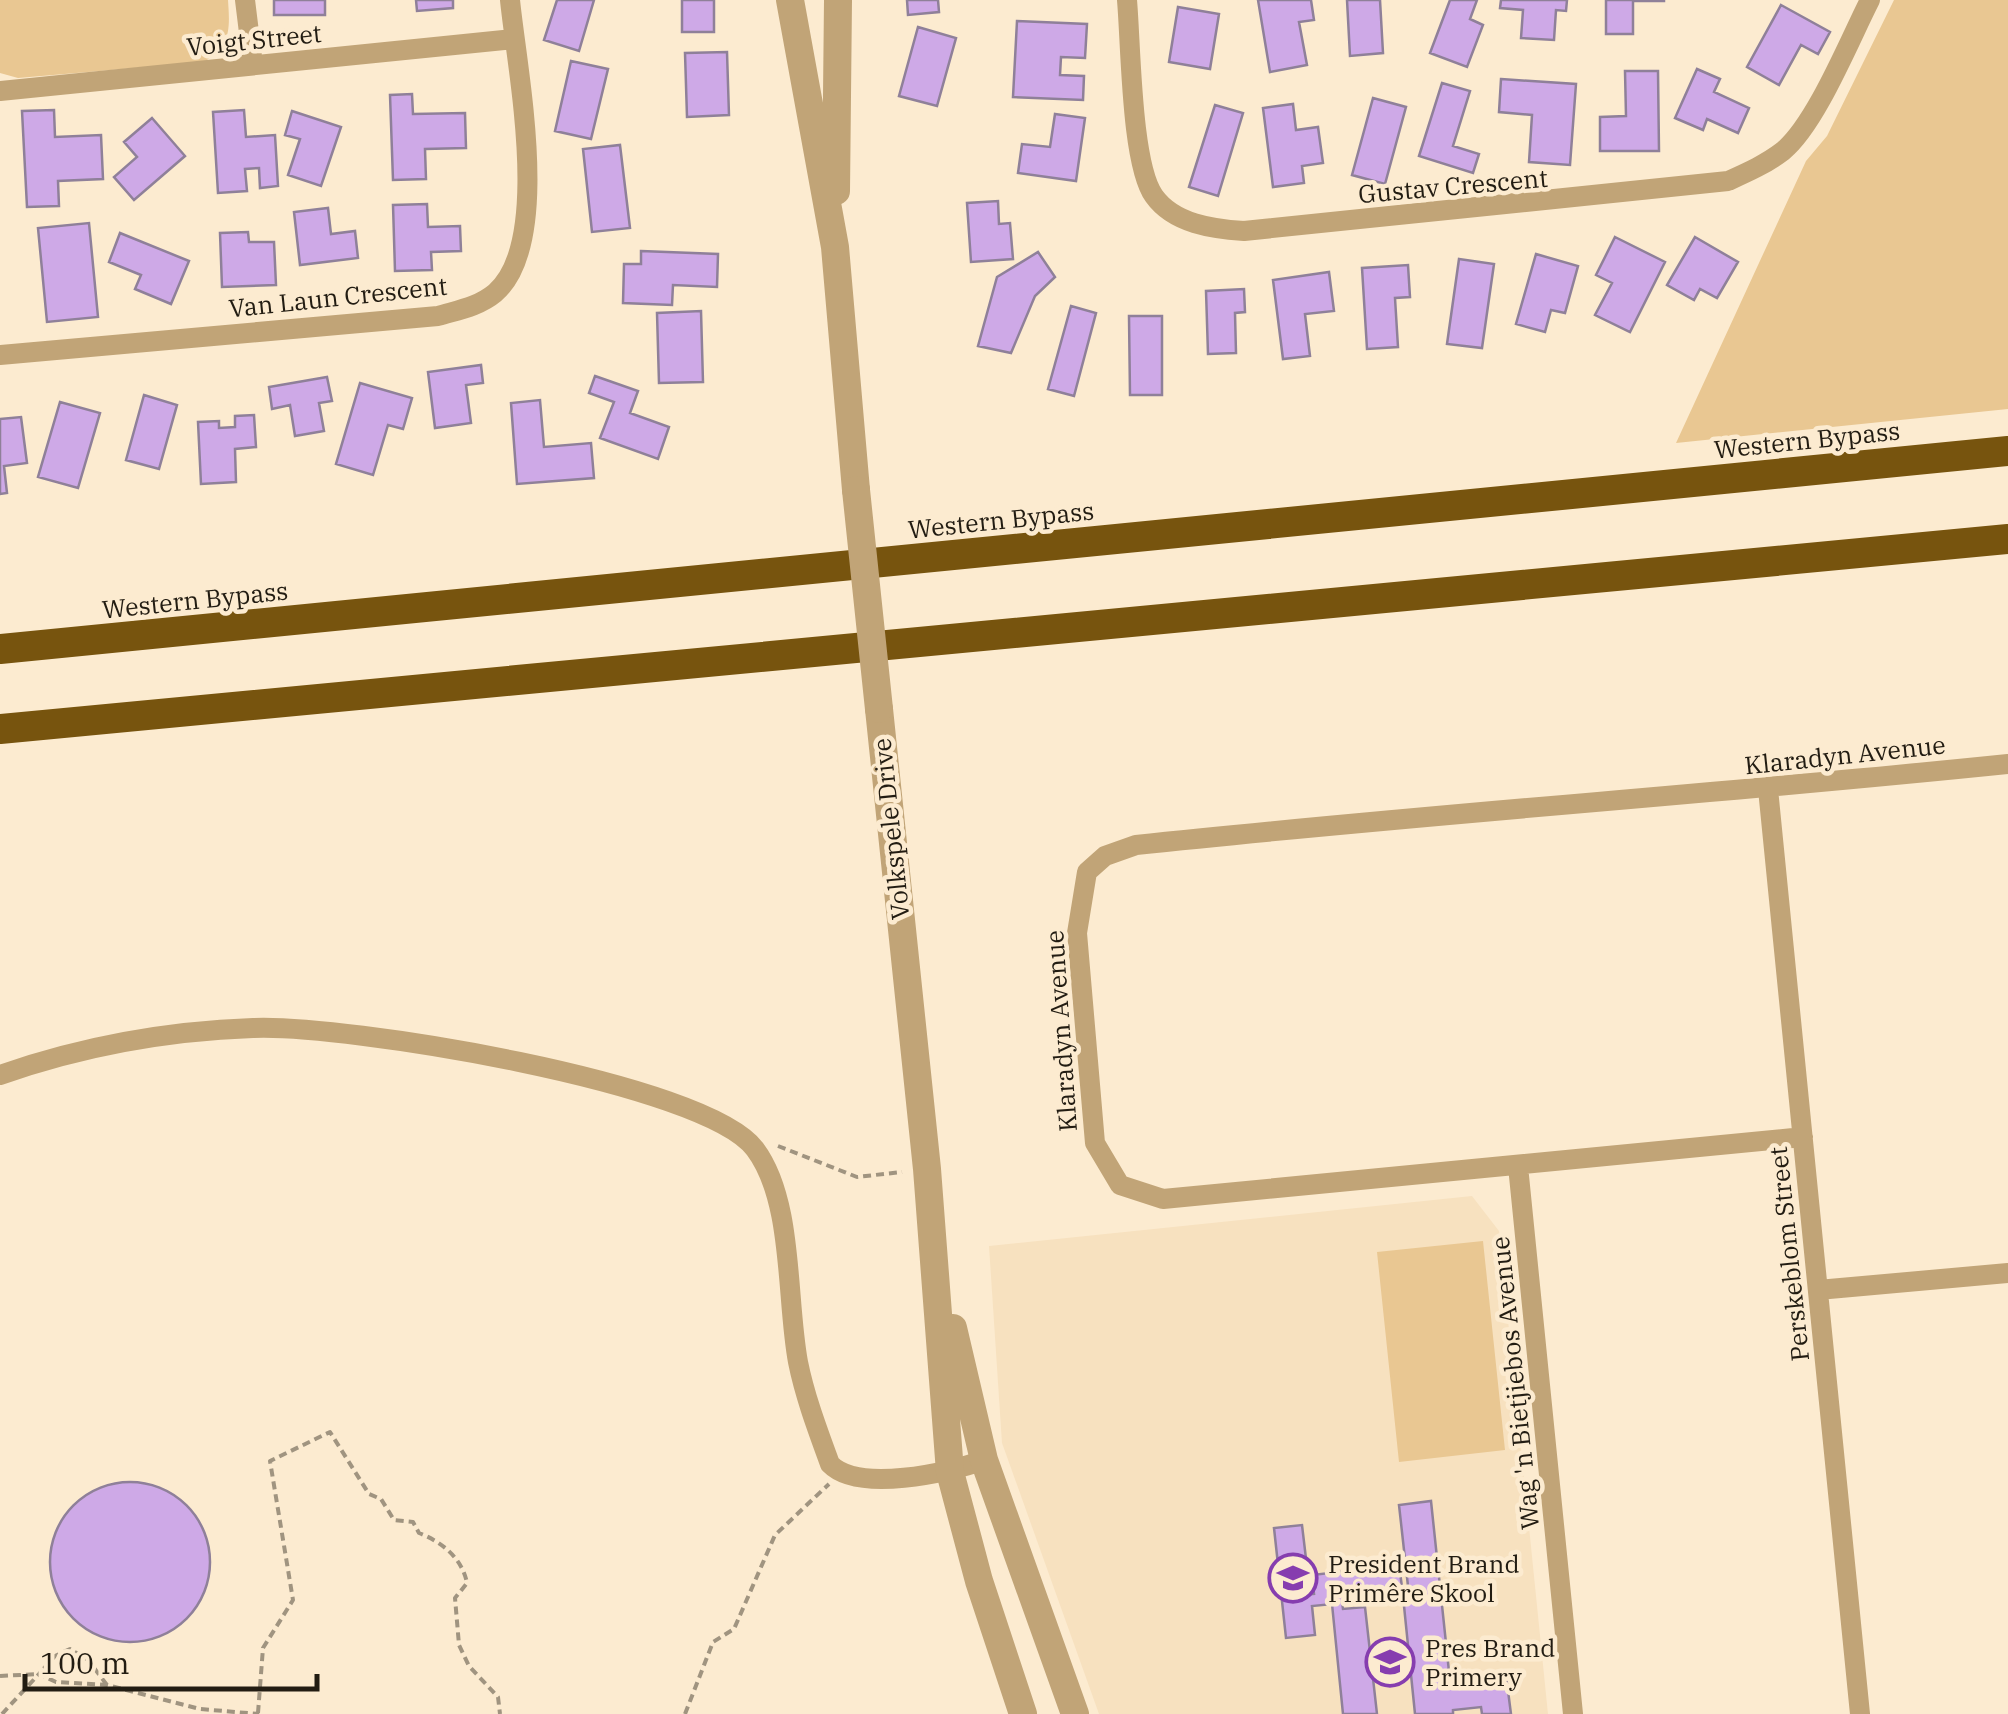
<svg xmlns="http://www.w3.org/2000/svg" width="2008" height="1714" viewBox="0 0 2008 1714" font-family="'IBM Plex Serif',serif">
<rect width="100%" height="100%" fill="#fcebd0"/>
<!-- built -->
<path fill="#f7e1bf" d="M 1472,1196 L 1499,1231 L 1548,1714 L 1099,1714 L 1002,1443 L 989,1246 Z"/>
<!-- green -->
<path fill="#e9c792" d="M 0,0 L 228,0 C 230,30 231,45 204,62 L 18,78 L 0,73 Z
M 1894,0 L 2008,0 L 2008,409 L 1676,443 L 1806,161 L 1827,136 Z
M 1483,1241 L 1505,1450 L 1399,1462 L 1377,1252 Z"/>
<!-- building -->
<path fill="#cea9e7" stroke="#8f8099" stroke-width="2.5" d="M 274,0 L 325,0 L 325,15 L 274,15 Z
M 416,0 L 453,0 L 453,8 L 417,11 Z
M 557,0 L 594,0 L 579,51 L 544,40 Z
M 682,0 L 714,0 L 714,32 L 682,32 Z
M 907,0 L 938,0 L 939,12 L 908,15 Z
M 1258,0 L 1311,0 L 1314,20 L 1299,22 L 1307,65 L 1270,72 Z
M 1347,0 L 1380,0 L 1383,53 L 1350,56 Z
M 1450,0 L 1477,0 L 1470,19 L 1483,25 L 1467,67 L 1430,53 Z
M 1501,0 L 1567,0 L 1566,11 L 1556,10 L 1554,40 L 1521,38 L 1523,10 L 1500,8 Z
M 1606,0 L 1664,0 L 1664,1 L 1633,1 L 1633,34 L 1606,34 Z
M 1781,5 L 1830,32 L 1818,54 L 1801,45 L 1779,85 L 1747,67 Z
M 1178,7 L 1219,14 L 1210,69 L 1169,62 Z
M 1017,21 L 1087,24 L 1085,58 L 1061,57 L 1060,75 L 1084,76 L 1083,100 L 1013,97 Z
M 918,27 L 956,38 L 937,106 L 899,96 Z
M 727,52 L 729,115 L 687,117 L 685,53 Z
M 571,61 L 608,69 L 591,139 L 555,131 Z
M 1697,69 L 1720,79 L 1714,92 L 1749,108 L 1738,133 L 1707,119 L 1703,130 L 1675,118 Z
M 1625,71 L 1658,71 L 1659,151 L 1600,151 L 1600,117 L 1626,116 Z
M 1501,79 L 1576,84 L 1570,165 L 1529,162 L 1532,115 L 1499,112 Z
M 1442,83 L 1470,91 L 1453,146 L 1479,154 L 1473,173 L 1419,156 Z
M 412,94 L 413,114 L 465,113 L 466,148 L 425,149 L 426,179 L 393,180 L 390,95 Z
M 1373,98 L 1406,107 L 1385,184 L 1352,175 Z
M 1293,104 L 1296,130 L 1318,127 L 1323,163 L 1302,166 L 1304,183 L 1273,187 L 1263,108 Z
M 1215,105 L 1243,113 L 1218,196 L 1189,187 Z
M 54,110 L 55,137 L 101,135 L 103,179 L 58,181 L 59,206 L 27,207 L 22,111 Z
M 244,110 L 246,137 L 275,135 L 278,186 L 260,188 L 259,168 L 245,169 L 247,191 L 218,193 L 213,112 Z
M 292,111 L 341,127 L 321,186 L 288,175 L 300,139 L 285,135 Z
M 1055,114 L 1085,118 L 1076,181 L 1018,173 L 1022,144 L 1050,147 Z
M 152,118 L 185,156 L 134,200 L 114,177 L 137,157 L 124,142 Z
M 620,145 L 630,228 L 592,232 L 583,149 Z
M 998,201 L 999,224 L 1010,223 L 1013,259 L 971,262 L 967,203 Z
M 427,204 L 428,227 L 460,226 L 461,251 L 431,252 L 432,270 L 395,271 L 393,205 Z
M 328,208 L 331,234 L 355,231 L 358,258 L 300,265 L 294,212 Z
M 89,223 L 98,317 L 47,322 L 38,228 Z
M 248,232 L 249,242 L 274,242 L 276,285 L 222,287 L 220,233 Z
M 120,233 L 189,261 L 171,304 L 135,289 L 141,275 L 109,262 Z
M 1615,237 L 1665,262 L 1630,332 L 1595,315 L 1612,283 L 1596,275 Z
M 1695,237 L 1738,262 L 1717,298 L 1700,289 L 1694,300 L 1667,285 Z
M 641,251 L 718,254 L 717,287 L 673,285 L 672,305 L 623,303 L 624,264 L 641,264 Z
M 1038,252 L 1055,277 L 1035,296 L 1011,353 L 978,346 L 997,277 Z
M 1536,254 L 1578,266 L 1565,313 L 1551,310 L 1545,332 L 1516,324 Z
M 1459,259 L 1494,264 L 1482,348 L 1447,344 Z
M 1408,265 L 1410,297 L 1395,298 L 1398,347 L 1367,349 L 1362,268 Z
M 1329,272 L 1334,311 L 1305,314 L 1310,356 L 1283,359 L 1273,280 Z
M 1244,289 L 1245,312 L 1235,313 L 1236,353 L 1208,354 L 1206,291 Z
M 1071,306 L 1096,313 L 1074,396 L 1048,389 Z
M 701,311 L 703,382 L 659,383 L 657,313 Z
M 1129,316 L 1162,316 L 1162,395 L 1130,395 Z
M 481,365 L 483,383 L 466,385 L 471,423 L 435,428 L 428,372 Z
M 595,376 L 638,391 L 630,413 L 669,427 L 658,459 L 600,438 L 614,402 L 589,393 Z
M 327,377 L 332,401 L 319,403 L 324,431 L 295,436 L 290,405 L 272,409 L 269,387 Z
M 360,383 L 412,398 L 403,429 L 388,425 L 373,475 L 336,464 Z
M 144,395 L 177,405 L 159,469 L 126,460 Z
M 540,400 L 544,447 L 591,443 L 594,478 L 517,484 L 511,403 Z
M 60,402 L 100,413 L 78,488 L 38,477 Z
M 254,415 L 256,447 L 235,449 L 236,482 L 201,484 L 198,422 L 219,421 L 219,428 L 235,427 L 235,416 Z
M 21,417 L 27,463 L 4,466 L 7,493 L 0,494 L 0,419 Z
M50 1562a80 80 0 1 1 160 0a80 80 0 1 1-160 0Z
M 1431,1501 L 1450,1681 L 1506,1675 L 1511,1714 L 1482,1714 L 1481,1707 L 1453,1710 L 1453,1714 L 1415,1714 L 1403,1596 L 1342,1602 L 1343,1609 L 1365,1607 L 1377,1714 L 1343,1714 L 1332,1604 L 1312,1606 L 1315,1635 L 1286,1638 L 1274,1528 L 1302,1525 L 1307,1567 L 1300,1568 L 1304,1595 L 1314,1594 L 1312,1575 L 1399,1565 L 1402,1587 L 1408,1586 L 1399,1505 Z"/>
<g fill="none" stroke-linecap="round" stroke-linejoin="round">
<!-- path -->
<path stroke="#a09480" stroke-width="4" stroke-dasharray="8 5" stroke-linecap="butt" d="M 778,1146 L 857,1177 L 902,1172
M 0,1676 L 39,1674
M 107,1685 L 88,1660 L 70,1649 L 55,1656 L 39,1674 L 56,1682 L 107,1685 L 200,1709 L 259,1714
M 258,1713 L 263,1648 L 293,1600 L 270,1461 L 330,1432 L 369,1494 L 381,1499 L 394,1520 L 413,1522 L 419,1533 C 442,1542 462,1558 467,1583 L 455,1598 L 459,1645 L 469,1666 L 498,1697 L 500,1714
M 2,1714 L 39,1674
M 685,1714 L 713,1642 L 734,1629 L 775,1535 L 829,1484"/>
<!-- minor -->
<path stroke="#c1a477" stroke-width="20" d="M 245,0 L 253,65
M 1127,0 C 1131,45 1131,164 1154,196 C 1174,224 1213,229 1244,231 L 1728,181 C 1748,172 1766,164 1783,151 C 1816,124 1850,39 1870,0
M 0,91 L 514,39
M 0,355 L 438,316 C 458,310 478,307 495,293 C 553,243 517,71 510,0
M 1768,789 L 1860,1714
M 0,1075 C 80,1047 168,1031 253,1028 C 343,1024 705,1082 755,1149 C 794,1201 786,1298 798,1362 C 805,1397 818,1431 830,1464 C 858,1493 948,1473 984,1460
M 1803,1137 L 1163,1199 L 1120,1185 L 1095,1143 L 1077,933 L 1087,872 L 1105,856 L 1136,845 C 1426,814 1718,794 2008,764
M 1518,1166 L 1573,1714
M 1818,1290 L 2008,1273"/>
<!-- tertiary -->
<path stroke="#c1a477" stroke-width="28" d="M 790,0 L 835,247 L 856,490
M 836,191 L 838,0
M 879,709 L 927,1169 L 950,1472 L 979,1581 L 1023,1714
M 953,1328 L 984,1460 L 1075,1714"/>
<!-- motorway -->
<path stroke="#77540e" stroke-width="30" d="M 0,649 L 2008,451
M 0,729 L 2008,539"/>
<!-- tertiary-bridge -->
<path stroke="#c1a477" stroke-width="28" d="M 856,490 L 879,709"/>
</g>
<!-- icons -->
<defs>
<g id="school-ring" transform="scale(2.5)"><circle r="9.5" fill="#fcebd0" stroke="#863daf" stroke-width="1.5"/><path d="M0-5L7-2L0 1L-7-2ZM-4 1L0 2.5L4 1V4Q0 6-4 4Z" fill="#863daf"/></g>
</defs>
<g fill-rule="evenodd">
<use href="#school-ring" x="1293" y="1578"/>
<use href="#school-ring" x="1390" y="1662"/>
</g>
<g text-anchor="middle" stroke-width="9" stroke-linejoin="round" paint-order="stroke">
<!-- street labels -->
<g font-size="25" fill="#221c12" stroke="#fcebd0">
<text transform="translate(254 40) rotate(-6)" y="9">Voigt Street</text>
<text transform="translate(1453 186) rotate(-5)" y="9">Gustav Crescent</text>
<text transform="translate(338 297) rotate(-6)" y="9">Van Laun Crescent</text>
<text transform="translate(1807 440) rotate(-6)" y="9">Western Bypass</text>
<text transform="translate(1001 520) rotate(-6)" y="9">Western Bypass</text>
<text transform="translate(195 600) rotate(-6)" y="9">Western Bypass</text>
<text transform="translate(1845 755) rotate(-6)" y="9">Klaradyn Avenue</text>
<text transform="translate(891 829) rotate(-96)" y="9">Volkspele Drive</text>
<text transform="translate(1061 1031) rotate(-94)" y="9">Klaradyn Avenue</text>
<text transform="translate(1789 1254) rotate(-96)" y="9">Perskeblom Street</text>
<text transform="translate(1515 1383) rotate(-96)" y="9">Wag 'n Bietjiebos Avenue</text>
</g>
<!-- poi labels -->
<g font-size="25" fill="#221c12" stroke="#fcebd0" text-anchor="start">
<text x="1328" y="1573">President Brand<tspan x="1328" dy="29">Primêre Skool</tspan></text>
<text x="1425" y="1657">Pres Brand<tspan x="1425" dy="29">Primery</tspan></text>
</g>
</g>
<!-- scale -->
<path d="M25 1674v15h292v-15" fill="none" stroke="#221c12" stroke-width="5"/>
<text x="40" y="1674" font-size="30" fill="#221c12" stroke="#fcebd0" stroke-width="8" paint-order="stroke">100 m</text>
</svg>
